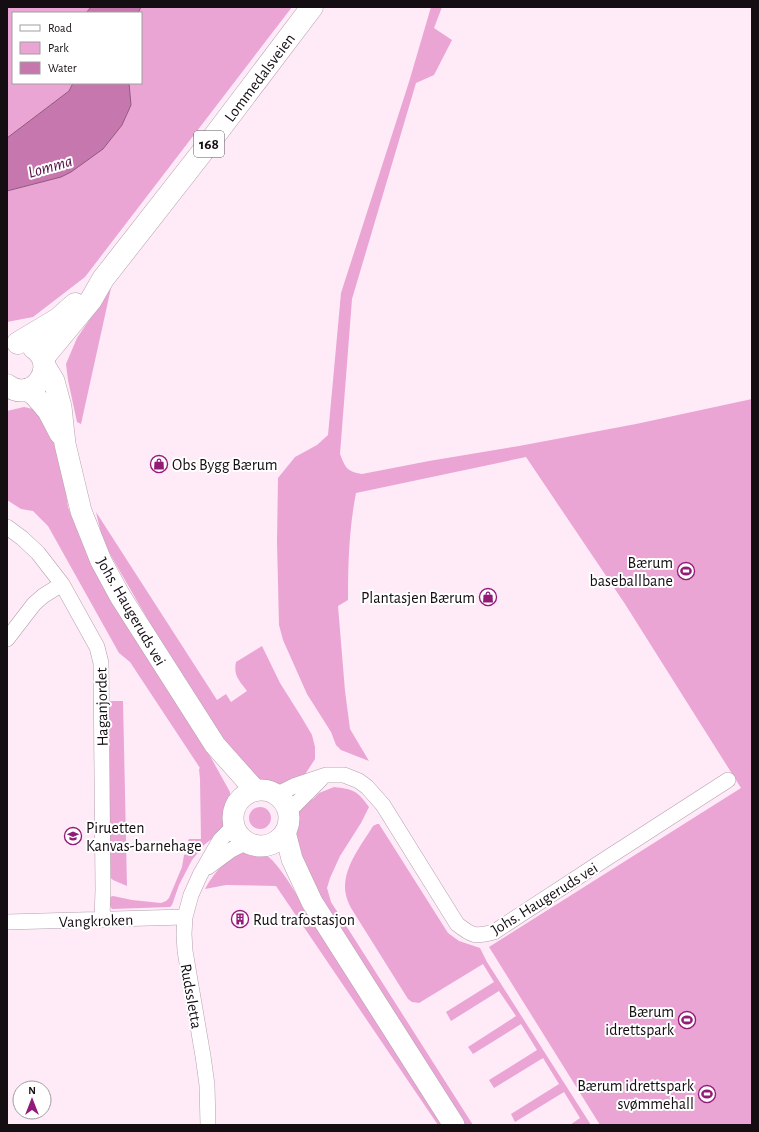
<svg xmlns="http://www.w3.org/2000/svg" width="759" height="1132" viewBox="0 0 759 1132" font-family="'Alegreya Sans',sans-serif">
<rect width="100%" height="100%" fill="#ffeaf7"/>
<!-- green -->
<path fill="#eaa5d4" d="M 7,7 L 91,7 L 86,13 L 13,13 L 13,83 L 73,83 L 69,91 L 7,138 Z
M 141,7 L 292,7 L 85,277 L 33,317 L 7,322 L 7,191 L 35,184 L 103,149 L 122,125 L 131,105 L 129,83 L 141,83 L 141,13 L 138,13 Z
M 431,7 L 442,7 L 434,28 L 452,40 L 434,75 L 416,83 L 352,299 L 340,454 C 345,467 347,472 362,474 L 429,461 L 519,446 L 636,424 L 752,399 L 752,1125 L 600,1125 L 489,947 L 741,788 L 625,604 L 526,457 L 356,493 C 349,529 348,564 348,600 L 338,606 L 345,691 L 350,729 L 369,761 L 341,750 L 336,745 L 331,732 L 307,694 L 283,640 L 279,625 L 277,542 L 278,478 L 295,457 L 317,445 L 328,435 L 341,293 L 409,82 Z
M 111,288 L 81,424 L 77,422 L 68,380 L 66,364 L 77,338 Z
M 24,407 L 33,409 L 52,431 L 61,459 L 68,507 L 85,549 L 205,747 L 230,792 L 230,809 L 226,824 L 219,833 L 204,845 L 192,860 L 179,885 L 172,905 L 170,907 L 112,909 L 109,904 L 110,897 L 113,896 L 132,900 L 161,903 L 166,901 L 169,898 L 182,867 L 184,855 L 187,854 L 188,841 L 189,839 L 201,839 L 200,779 L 199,769 L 200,768 L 130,662 L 119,653 L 48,526 L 33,511 L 21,509 L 7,500 L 7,411 Z
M 96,512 L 217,700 L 226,694 L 231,702 L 247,691 C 240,681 233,676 236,662 L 262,646 L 280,683 L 302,718 L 312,735 L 315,747 L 315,759 L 304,776 L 282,787 L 269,787 L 253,781 L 201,707 L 151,625 L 103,542 Z
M 109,701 L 123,701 L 127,886 L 113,880 L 108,876 Z
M 334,787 C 353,789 358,791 369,807 L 361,823 L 340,856 L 330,878 L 327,888 L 331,902 L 473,1125 L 464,1125 L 324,904 L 289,830 L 293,818 L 303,802 L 313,799 L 319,793 Z
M249 818a11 11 0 1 1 22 0a11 11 0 1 1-22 0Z
M 377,824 L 379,824 L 448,933 L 459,941 L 480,948 L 487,962 L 591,1125 L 570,1125 L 580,1118 L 564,1092 L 515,1122 L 511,1114 L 559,1084 L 543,1058 L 494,1088 L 489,1080 L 537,1050 L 521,1024 L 473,1054 L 468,1047 L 516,1016 L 499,991 L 451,1021 L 446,1012 L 494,982 L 483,964 L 419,1003 L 412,1002 L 408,999 L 351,908 C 348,902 345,895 345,887 C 345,865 362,844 373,826 Z
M 249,850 C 253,850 257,850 261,852 C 276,858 292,888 301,901 L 444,1125 L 438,1125 L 276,886 L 226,885 L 205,889 C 215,871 229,855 249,850 Z"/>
<!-- water -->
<path fill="#c678ae" stroke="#91587f" d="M 91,7 L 141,7 L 138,13 L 86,13 Z
M 73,83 L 129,83 L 131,105 L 122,125 L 103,149 L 71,172 L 61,177 L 7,191 L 7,138 L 69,91 Z"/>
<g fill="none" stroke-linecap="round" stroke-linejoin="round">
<!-- street casing -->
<g stroke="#b4a1ad" stroke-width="16">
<path id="street" d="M 7,527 L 22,538 L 38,553 L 62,584 L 97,647 L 101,663 L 103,890 L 102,919
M 7,639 L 34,604 L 43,596 L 62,584
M 276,795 L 296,785 L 326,775 L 344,775 L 359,781 L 367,787 L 383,805 L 457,924 C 472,936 475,937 494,932 L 604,860 L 728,780
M 288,812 L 321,779
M 208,867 L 231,850 L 247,842
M 7,922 L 185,917
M 208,1125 L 207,1085 L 203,1056 L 185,951 L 184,934 L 185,917 L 191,895 L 200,875 L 220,840 L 234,826"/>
</g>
<!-- secondary casing -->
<g stroke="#b4a1ad" stroke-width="22">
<path id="secondary" d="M 45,366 L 54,381 L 61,407 L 65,444 L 81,511 L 101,561 L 120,596 L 215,745 L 256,791
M 27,389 L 36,397 L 48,411 L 60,434
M233 818a28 28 0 1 1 56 0a28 28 0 1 1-56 0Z
M 285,832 L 292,859 L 312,902 L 454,1125"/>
</g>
<!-- primary casing -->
<g stroke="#b4a1ad" stroke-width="23">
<path id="primary" d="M 18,343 L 58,319 L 75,304
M 43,358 L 91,300 L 103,279 L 200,155 L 312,7
M 7,385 C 32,405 60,366 34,348"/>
</g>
<!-- street -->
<use href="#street" stroke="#fff" stroke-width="15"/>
<!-- secondary -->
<use href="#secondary" stroke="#fff" stroke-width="21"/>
<!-- primary -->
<use href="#primary" stroke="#fff" stroke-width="22"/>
</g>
<!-- icons -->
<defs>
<g id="shop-ring" transform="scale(0.9)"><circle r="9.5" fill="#fff" stroke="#931b78" stroke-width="1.5"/><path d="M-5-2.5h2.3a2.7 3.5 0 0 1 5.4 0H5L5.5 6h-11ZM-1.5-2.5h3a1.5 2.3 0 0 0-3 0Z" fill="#931b78"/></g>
<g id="stadium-ring" transform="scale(0.9)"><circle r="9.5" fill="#fff" stroke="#931b78" stroke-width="1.5"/><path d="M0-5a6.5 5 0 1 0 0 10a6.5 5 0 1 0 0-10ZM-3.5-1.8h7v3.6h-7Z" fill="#931b78"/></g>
<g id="school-ring" transform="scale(0.9)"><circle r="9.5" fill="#fff" stroke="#931b78" stroke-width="1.5"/><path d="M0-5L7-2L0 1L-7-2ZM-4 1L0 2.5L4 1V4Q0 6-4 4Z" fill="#931b78"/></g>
<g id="building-ring" transform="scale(0.9)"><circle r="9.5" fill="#fff" stroke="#931b78" stroke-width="1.5"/><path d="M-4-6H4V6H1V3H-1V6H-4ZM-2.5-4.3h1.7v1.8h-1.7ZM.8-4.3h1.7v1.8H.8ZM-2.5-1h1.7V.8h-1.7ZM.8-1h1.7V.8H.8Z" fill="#931b78"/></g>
</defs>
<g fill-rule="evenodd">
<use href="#shop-ring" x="159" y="464"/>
<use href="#stadium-ring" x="686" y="571"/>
<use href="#shop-ring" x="488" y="597"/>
<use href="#school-ring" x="73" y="836"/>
<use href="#building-ring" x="240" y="919"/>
<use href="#stadium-ring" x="687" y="1020"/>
<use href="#stadium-ring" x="707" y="1094"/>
</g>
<g text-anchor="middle" stroke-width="4" stroke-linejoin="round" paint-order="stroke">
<!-- shield labels -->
<rect fill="#fff" stroke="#5a5659" stroke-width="1" x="194" y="131" width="30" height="26" rx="3"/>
<g font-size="15" font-weight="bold" fill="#140d12">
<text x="209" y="149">168</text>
</g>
<!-- street labels -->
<g font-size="16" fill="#140d12" stroke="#fff">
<text transform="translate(259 77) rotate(-53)" y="6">Lommedalsveien</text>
<text transform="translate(132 611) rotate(60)" y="6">Johs. Haugeruds vei</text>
<text transform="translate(101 707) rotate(-91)" y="6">Haganjordet</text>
<text transform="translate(544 898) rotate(-32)" y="6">Johs. Haugeruds vei</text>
<text transform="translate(96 920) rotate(-2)" y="6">Vangkroken</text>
<text transform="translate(192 996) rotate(80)" y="6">Rudssletta</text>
</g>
<!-- poi labels -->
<g font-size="16" fill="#140d12" stroke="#fff" text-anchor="end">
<text x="172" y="470" text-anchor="start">Obs Bygg Bærum</text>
<text x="673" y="568">Bærum<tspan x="673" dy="18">baseballbane</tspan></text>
<text x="475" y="603">Plantasjen Bærum</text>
<text x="86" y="833" text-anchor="start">Piruetten<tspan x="86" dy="18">Kanvas-barnehage</tspan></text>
<text x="253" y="925" text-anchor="start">Rud trafostasjon</text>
<text x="674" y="1017">Bærum<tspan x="674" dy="18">idrettspark</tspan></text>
<text x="694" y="1091">Bærum idrettspark<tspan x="694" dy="18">svømmehall</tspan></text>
</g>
<!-- water labels -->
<g font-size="17" font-style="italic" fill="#550e44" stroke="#fff">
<text transform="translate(50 166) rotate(-16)" y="6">Lomma</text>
</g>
</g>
<!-- border -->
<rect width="759" height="1132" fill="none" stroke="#140d12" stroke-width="16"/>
<!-- legend -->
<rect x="12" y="12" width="130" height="72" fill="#ffffff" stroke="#a19ea0"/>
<rect x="20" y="25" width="20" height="6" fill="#ffffff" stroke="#a19ea0"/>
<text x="48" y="32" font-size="12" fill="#140d12">Road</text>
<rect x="20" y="42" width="20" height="12" fill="#eaa5d4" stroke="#a19ea0"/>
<text x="48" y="52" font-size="12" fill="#140d12">Park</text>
<rect x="20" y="62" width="20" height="12" fill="#c678ae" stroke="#a19ea0"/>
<text x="48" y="72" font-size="12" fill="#140d12">Water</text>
<!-- north arrow -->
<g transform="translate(32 1100)"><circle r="19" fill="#ffffff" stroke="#a19ea0"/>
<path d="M0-3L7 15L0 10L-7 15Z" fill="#931b78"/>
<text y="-6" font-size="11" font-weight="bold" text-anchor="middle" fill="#140d12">N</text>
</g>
</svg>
